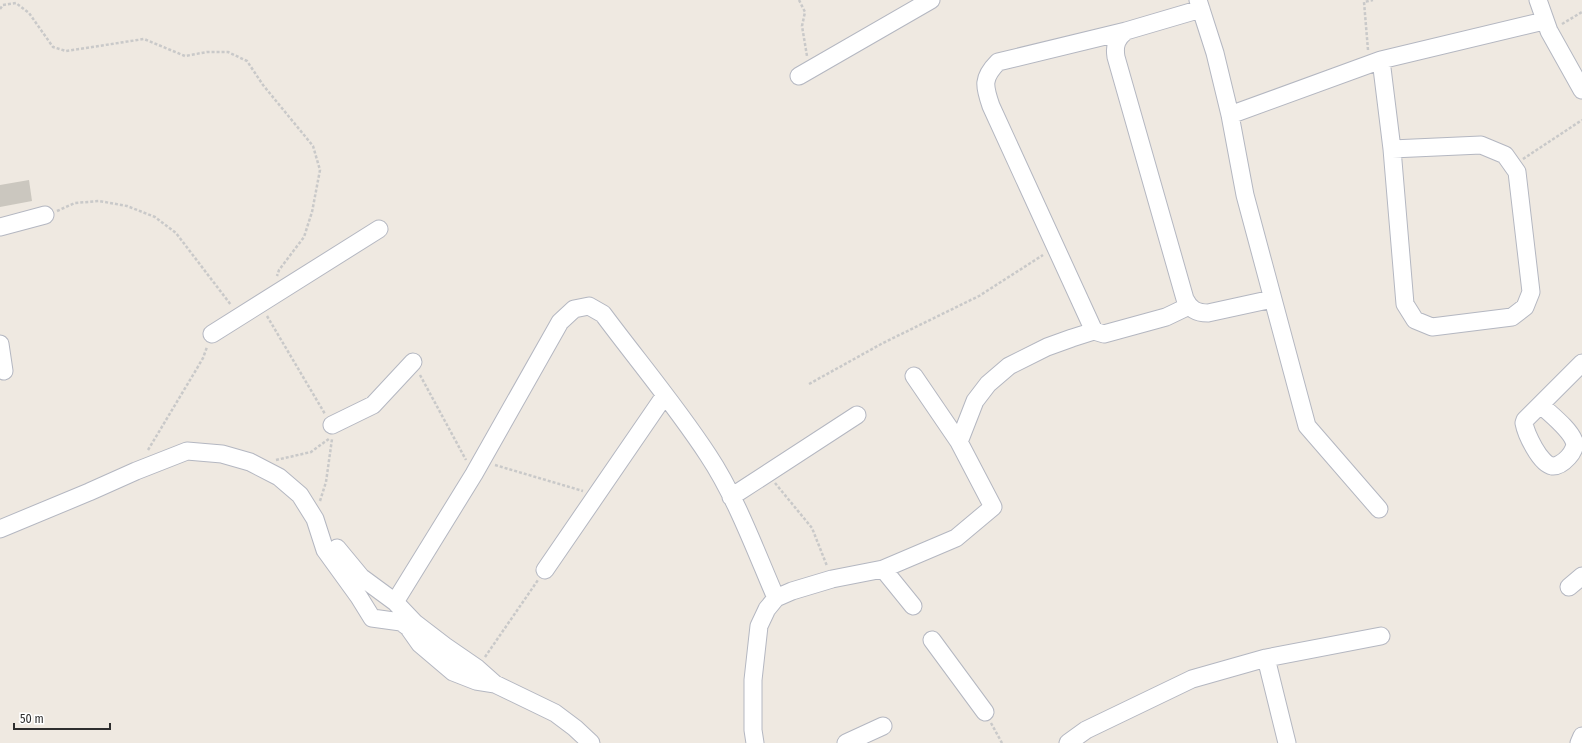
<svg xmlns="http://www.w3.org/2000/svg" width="1582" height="743" viewBox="0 0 1582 743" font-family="'Fira Sans Condensed',sans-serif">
<rect width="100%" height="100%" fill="#efe9e1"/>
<!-- building -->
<path fill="#cbc7bf" d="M 29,180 L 32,201 L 0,207 L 0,185 Z"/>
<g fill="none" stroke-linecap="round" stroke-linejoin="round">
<!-- minor casing -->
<g stroke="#b4b7c1" stroke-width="19">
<path id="minor" d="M 1198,0 L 1215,53 L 1230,115 L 1245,195 L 1307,426 L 1379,509
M 1538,0 L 1549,31 L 1582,90
M 1201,9 L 1126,31 C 1117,38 1114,45 1116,57 L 1185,299 C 1190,309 1196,313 1208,313 L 1272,299
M 1381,60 L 1392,149 L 1405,304 L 1415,320 L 1432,327 L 1512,317 L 1525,307 L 1531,292 L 1517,172 L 1505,155 L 1481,145 L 1392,149
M 799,76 L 931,0
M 1230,115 L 1381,60 L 1544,21
M 0,227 L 45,215
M 1094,331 L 991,106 C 984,86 982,78 998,62 L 1126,31
M 212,334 L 379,229
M 0,344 L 4,371
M 1541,405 C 1550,414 1569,428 1574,441 C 1578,450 1562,467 1552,466 C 1540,464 1526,434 1524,423 L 1525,420 L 1582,363
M 332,425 L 373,405 L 413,362
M 959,442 L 975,401 L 988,384 L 1009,366 L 1047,347 L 1072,338 L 1094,331 L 1104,334 L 1166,317 L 1189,306
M 731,497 L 857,415
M 0,529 L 89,492 L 136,471 L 187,451 L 222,454 L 250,462 L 279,477 L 300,495 L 315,519 L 325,550 L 359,597 L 372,618 L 401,622 L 408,627 L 420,644 L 453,672 L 476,681 L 495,684 L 555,713 L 575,728 L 591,743
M 337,548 L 361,577 L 395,602 L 415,623 L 445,646 L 477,668 L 495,684
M 883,569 L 913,606
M 545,570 L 665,395
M 1569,587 L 1582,576
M 395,602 L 474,474 L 560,322 L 574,309 L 589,306 L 603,314 C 638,361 676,406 708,455 C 736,497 756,552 776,598
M 932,640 L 985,712
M 1266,658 L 1287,743
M 755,743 L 753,730 L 753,680 L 759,626 L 767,609 L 776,598 L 792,591 L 832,579 L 883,569 L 956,538 L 993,507 L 959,442 L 914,376
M 846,743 L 883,726
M 1068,743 L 1086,730 L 1192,679 L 1266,658 L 1381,636
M 1579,743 L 1582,736"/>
</g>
<!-- path -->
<path stroke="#c9c9c9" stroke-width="2.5" stroke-dasharray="3 2" stroke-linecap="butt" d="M 799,0 L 805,12 L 802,26 L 807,56
M 0,9 L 3,5 L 16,3 L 29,13 L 53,47 L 66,51 L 144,39 L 185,56 L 207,52 L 228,52 L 247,61 L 263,85 L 313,146 L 320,170 L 312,212 L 304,237 L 279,270 L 277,276
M 1562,24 L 1582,12
M 1368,50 L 1364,2 L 1373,0
M 1523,159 L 1582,120
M 57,211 L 75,203 L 99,201 L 127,206 L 155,217 L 176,233 L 231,305
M 267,316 L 325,414
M 420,375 L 466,460
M 809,384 L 883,343 L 979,296 L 1043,255
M 148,450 L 196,370 L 203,358 L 207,347
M 276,460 L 311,452 L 330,438
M 495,465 L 583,491
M 775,483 L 812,528 L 827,566
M 320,501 L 326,482 L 332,439
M 485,657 L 538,580
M 991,723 L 1002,743"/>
<!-- minor -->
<use href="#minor" stroke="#fff" stroke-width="17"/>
</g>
<!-- scale -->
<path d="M14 723v6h96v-6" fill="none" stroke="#2e2e2e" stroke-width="2"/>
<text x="20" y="723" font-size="12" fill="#2e2e2e" stroke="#ffffff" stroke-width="3" paint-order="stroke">50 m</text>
</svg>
